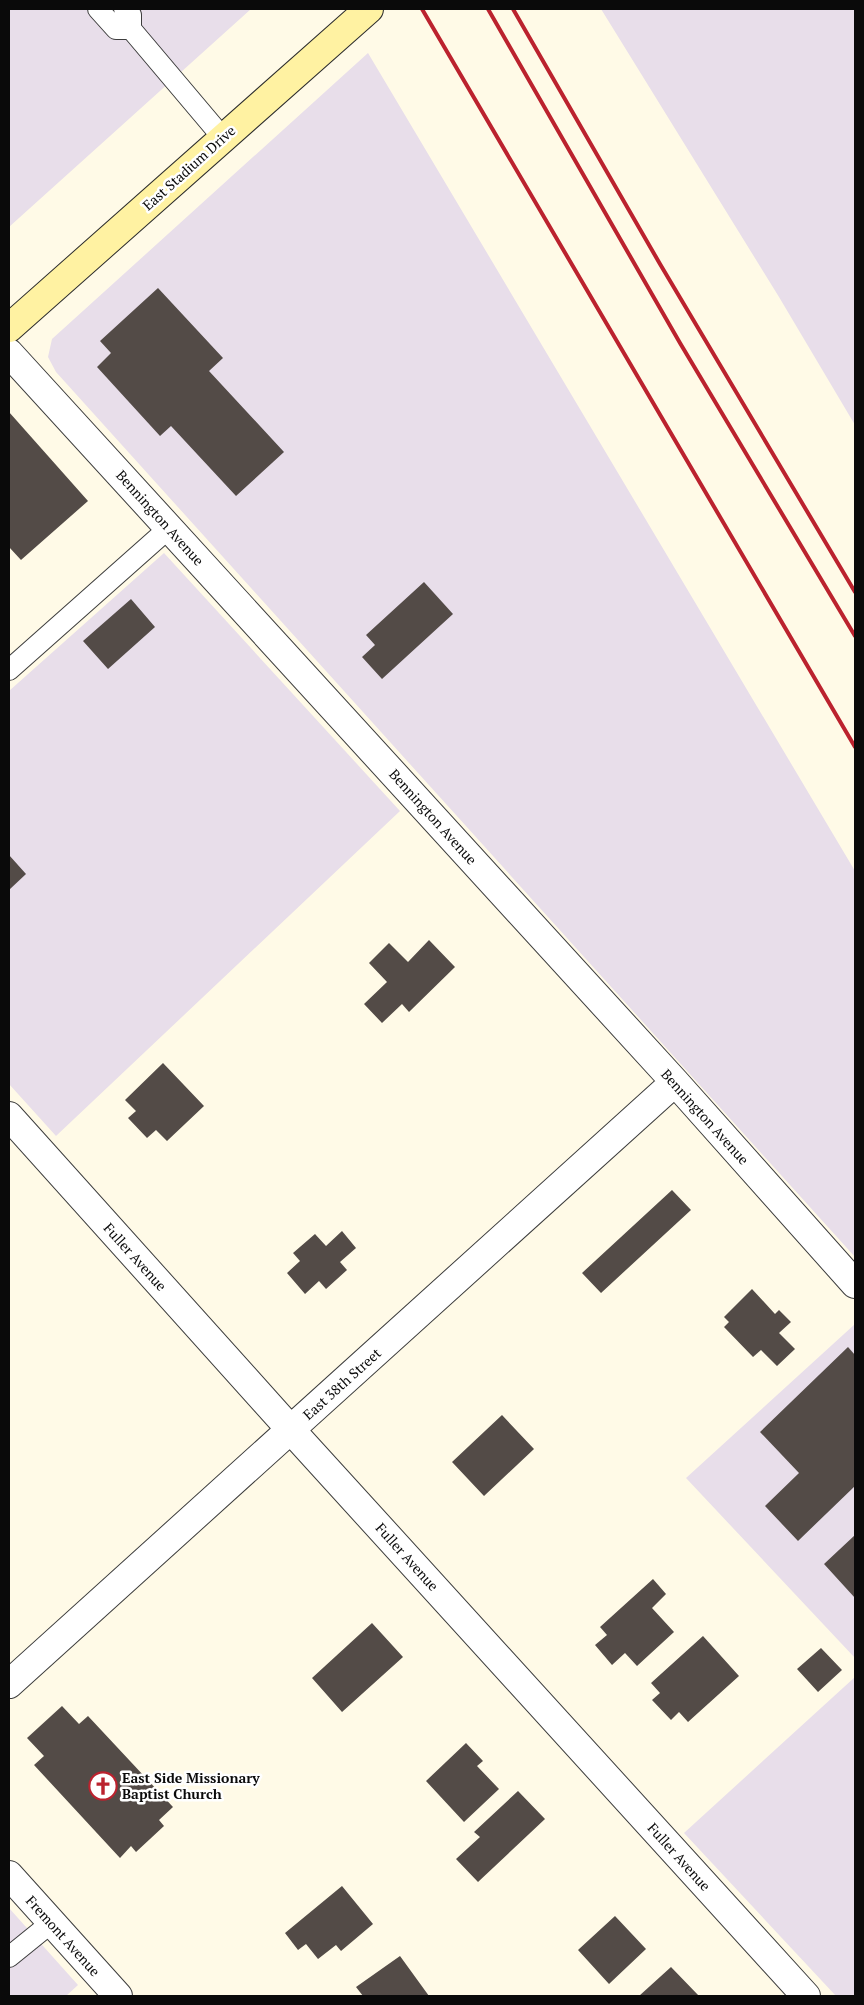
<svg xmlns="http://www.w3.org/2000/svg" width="864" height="2005" viewBox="0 0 864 2005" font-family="'PT Serif',serif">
<rect width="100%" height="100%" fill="#fffae7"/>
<!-- industrial -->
<path fill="#e8deea" d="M 9,9 L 251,9 L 9,227 Z
M 601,9 L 855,9 L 855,425 L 779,297 Z
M 368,53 L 855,871 L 855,1257 L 56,372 L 48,357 L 52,339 Z
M 164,553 L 400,811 L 56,1136 L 9,1084 L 9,691 Z
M 855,1324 L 855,1658 L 686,1478 Z
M 855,1677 L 855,1996 L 836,1996 L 684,1833 Z
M 9,1908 L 78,1985 L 66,1996 L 9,1996 Z"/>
<!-- building -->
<path fill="#534b47" d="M 158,288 L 223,358 L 209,371 L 284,452 L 236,496 L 171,426 L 160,436 L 97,367 L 111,353 L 100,341 Z
M 9,412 L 88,501 L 21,560 L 9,547 Z
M 424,582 L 453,614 L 382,679 L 362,657 L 375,645 L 366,635 Z
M 131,599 L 155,627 L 108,669 L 83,641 Z
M 9,855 L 26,874 L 9,890 Z
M 429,940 L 455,967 L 409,1012 L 402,1004 L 382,1023 L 364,1004 L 387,982 L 369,963 L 389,943 L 408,962 Z
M 163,1063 L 204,1106 L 167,1141 L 156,1130 L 147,1138 L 128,1118 L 136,1111 L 125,1100 Z
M 672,1190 L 691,1210 L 601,1293 L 582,1273 Z
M 342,1231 L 356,1248 L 340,1262 L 347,1270 L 326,1289 L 319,1281 L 305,1294 L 287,1273 L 300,1261 L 293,1253 L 315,1234 L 326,1246 Z
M 752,1289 L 775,1314 L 779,1310 L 791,1322 L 779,1333 L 795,1349 L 777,1366 L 761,1350 L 753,1357 L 724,1327 L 729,1322 L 724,1317 Z
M 848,1347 L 855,1355 L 855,1486 L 798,1541 L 765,1506 L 799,1473 L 760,1432 Z
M 502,1415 L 534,1449 L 484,1496 L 452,1462 Z
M 855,1535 L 855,1598 L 824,1564 Z
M 653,1579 L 666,1594 L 652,1608 L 674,1632 L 637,1666 L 625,1653 L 612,1665 L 595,1645 L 607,1635 L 600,1627 Z
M 372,1623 L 403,1657 L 342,1712 L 312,1678 Z
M 703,1636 L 739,1676 L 688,1722 L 679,1712 L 671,1720 L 652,1700 L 660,1693 L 651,1683 Z
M 821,1648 L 842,1670 L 818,1692 L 797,1669 Z
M 62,1706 L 79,1724 L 88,1716 L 173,1807 L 159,1820 L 164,1826 L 136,1852 L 131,1846 L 120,1858 L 34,1765 L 44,1756 L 27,1738 Z
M 466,1743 L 483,1761 L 477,1766 L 499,1789 L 464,1822 L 426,1781 Z
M 518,1791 L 545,1819 L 478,1882 L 456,1859 L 480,1837 L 474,1832 Z
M 342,1886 L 373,1924 L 341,1951 L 336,1945 L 318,1959 L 306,1944 L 298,1950 L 285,1933 Z
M 615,1916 L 646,1949 L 609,1984 L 578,1950 Z
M 400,1956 L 429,1996 L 363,1996 L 356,1987 Z
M 671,1967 L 699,1996 L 639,1996 Z"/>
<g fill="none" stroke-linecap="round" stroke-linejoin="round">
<!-- lane casing -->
<g stroke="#3d3d3d" stroke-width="22">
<path id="lane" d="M 98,9 L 116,29 L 131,29
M 124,9 L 131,15 L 131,29 L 223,138
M 9,670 L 169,528
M 9,1957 L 51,1923"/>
</g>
<!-- street casing -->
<g stroke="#3d3d3d" stroke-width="30">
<path id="street" d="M 9,353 L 675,1082 L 855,1284
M 9,1116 L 291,1430 L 806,1996
M 9,1684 L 675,1082
M 9,1875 L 118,1996"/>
</g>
<!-- secondary casing -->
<g stroke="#2c2c2c" stroke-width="30">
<path id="secondary" d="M 9,328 L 369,9"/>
</g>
<!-- lane -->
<use href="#lane" stroke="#fff" stroke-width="20"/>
<!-- street -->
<use href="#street" stroke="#fff" stroke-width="28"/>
<!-- secondary -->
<use href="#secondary" stroke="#fff2a2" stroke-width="28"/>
<!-- rail -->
<path stroke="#bb222e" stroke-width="4" d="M 422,9 L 855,747
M 488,9 L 680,343 L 855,636
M 513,9 L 660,264 L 855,592"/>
</g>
<!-- icons -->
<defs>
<g id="church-ring" transform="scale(1.4375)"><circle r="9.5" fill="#fff" stroke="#bb222e" stroke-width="1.5"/><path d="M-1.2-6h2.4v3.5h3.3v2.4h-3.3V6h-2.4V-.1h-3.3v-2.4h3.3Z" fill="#bb222e"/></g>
</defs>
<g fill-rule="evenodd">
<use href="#church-ring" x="103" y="1786"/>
</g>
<g text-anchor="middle" stroke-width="5" stroke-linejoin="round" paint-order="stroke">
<!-- street labels -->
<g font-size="14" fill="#0a0a0a" stroke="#fff">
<text transform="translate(189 168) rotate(-42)" y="5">East Stadium Drive</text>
<text transform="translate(160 518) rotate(48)" y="5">Bennington Avenue</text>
<text transform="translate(433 817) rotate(48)" y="5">Bennington Avenue</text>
<text transform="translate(705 1117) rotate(48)" y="5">Bennington Avenue</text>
<text transform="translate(135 1257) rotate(48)" y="5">Fuller Avenue</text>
<text transform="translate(342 1384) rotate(-42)" y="5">East 38th Street</text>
<text transform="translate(407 1557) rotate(48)" y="5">Fuller Avenue</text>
<text transform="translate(679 1857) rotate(48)" y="5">Fuller Avenue</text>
<text transform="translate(63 1936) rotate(48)" y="5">Fremont Avenue</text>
</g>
<!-- poi labels -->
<g font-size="14" font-weight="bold" fill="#0a0a0a" stroke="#fff" text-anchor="start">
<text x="122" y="1783">East Side Missionary<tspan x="122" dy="16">Baptist Church</tspan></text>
</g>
</g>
<!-- border -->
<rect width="864" height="2005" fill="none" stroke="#0a0a0a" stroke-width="20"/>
</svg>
